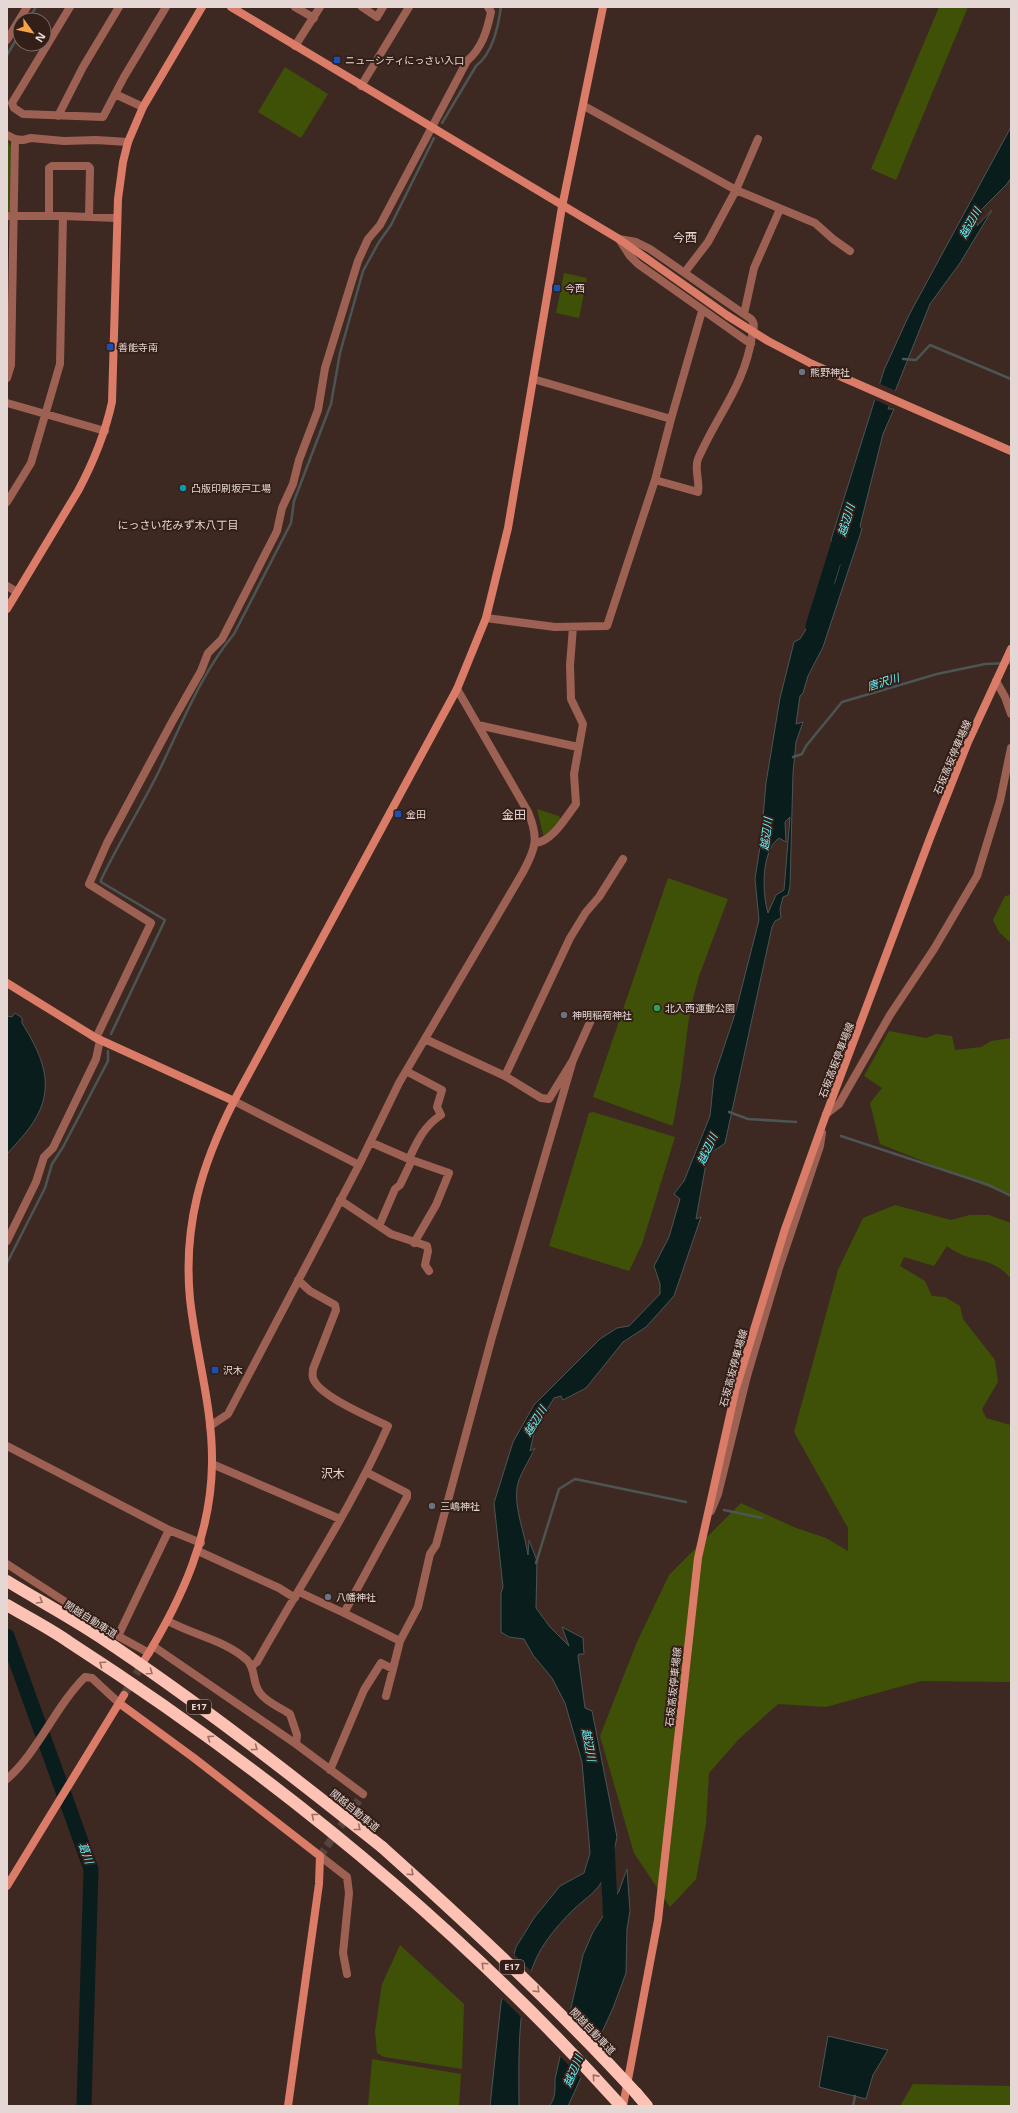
<svg xmlns="http://www.w3.org/2000/svg" width="1018" height="2113" viewBox="0 0 1018 2113" font-family="'Open Sans','Noto Sans JP',sans-serif">
<rect width="100%" height="100%" fill="#3e2922"/>
<!-- green -->
<path fill="#3f5106" d="M 939,7 L 968,7 L 896,180 L 871,169 Z
M 285,67 L 328,94 L 301,138 L 258,112 Z
M 7,139 L 11,147 L 10,210 L 7,213 Z
M 564,273 L 587,278 L 579,318 L 556,313 Z
M 537,809 L 559,816 L 560,819 L 544,838 Z
M 668,878 L 728,899 L 699,976 L 692,1002 L 688,1025 L 681,1080 L 673,1125 L 670,1125 L 593,1097 Z
M 1011,895 L 1011,943 L 999,932 L 993,920 L 1005,896 Z
M 889,1031 L 926,1038 L 936,1034 L 952,1036 L 955,1050 L 981,1047 L 991,1041 L 1011,1038 L 1011,1196 L 880,1144 L 870,1103 L 882,1088 L 864,1076 Z
M 593,1112 L 675,1137 L 642,1244 L 629,1271 L 549,1246 L 589,1113 Z
M 895,1205 L 951,1220 L 970,1215 L 989,1215 L 1011,1223 L 1011,1279 C 991,1254 971,1265 947,1246 L 934,1266 L 904,1257 L 900,1266 L 925,1281 L 932,1296 L 945,1297 L 960,1306 L 963,1319 L 995,1360 L 998,1382 L 982,1409 L 986,1418 L 1011,1425 L 1011,1682 L 921,1681 L 826,1707 L 778,1704 L 739,1739 L 709,1773 L 706,1824 L 696,1879 L 670,1907 L 634,1853 L 600,1736 L 637,1642 L 669,1575 L 741,1503 L 796,1528 L 826,1538 L 848,1551 L 848,1528 L 794,1432 L 838,1270 L 863,1218 Z
M 400,1945 L 464,2004 L 462,2069 L 384,2057 L 377,2053 L 375,2031 L 382,1984 Z
M 372,2059 L 461,2074 L 459,2106 L 368,2106 Z
M 913,2084 L 1011,2086 L 1011,2106 L 900,2106 Z"/>
<!-- water -->
<path fill="#0a1d1d" stroke="#4c5554" fill-rule="evenodd" d="M 1011,127 L 1011,178 L 1007,184 L 979,212 L 977,226 L 992,210 L 960,263 L 930,304 L 888,409 L 894,409 L 883,434 L 860,526 L 862,529 L 823,647 L 808,676 L 803,693 L 800,696 L 796,724 L 803,722 L 796,742 L 793,773 L 790,886 L 788,895 L 783,897 L 780,909 L 781,918 L 775,921 L 772,927 L 725,1143 C 718,1149 712,1150 707,1158 L 696,1219 L 701,1217 L 674,1296 L 646,1327 L 623,1342 L 586,1388 L 563,1400 L 561,1396 L 554,1398 L 535,1429 L 530,1451 L 535,1448 C 530,1459 518,1477 517,1488 C 514,1508 525,1534 528,1555 L 529,1540 L 537,1561 L 536,1608 L 550,1627 L 569,1646 L 562,1627 L 583,1638 L 584,1654 L 579,1654 L 578,1656 L 585,1708 L 592,1711 L 617,1837 C 614,1852 609,1869 601,1883 C 594,1894 582,1901 573,1910 C 564,1919 554,1930 547,1940 C 515,1984 519,2054 519,2106 L 490,2106 L 501,2003 L 516,1947 L 534,1918 L 560,1886 L 584,1873 L 590,1853 L 582,1762 L 565,1703 L 552,1678 L 533,1655 L 524,1639 L 509,1637 L 501,1632 L 501,1593 L 503,1587 L 494,1503 L 513,1442 L 534,1405 L 600,1339 L 617,1328 L 629,1326 L 660,1294 L 660,1284 L 654,1266 L 669,1237 L 680,1199 L 674,1194 L 684,1181 L 710,1116 L 714,1077 L 735,1014 L 759,920 L 755,879 L 761,840 L 766,783 L 780,698 L 794,642 L 800,639 L 835,582 L 840,565 L 831,540 L 884,370 L 909,315 ZM 790,817 L 784,890 L 776,895 L 768,913 C 762,893 761,851 779,838 L 786,842 L 785,822 Z
M 15,1013 L 22,1018 L 22,1023 C 45,1060 58,1092 27,1131 C 21,1139 14,1146 7,1154 L 7,1016 L 12,1017 Z
M 627,1869 L 630,1911 L 627,1929 L 626,1973 L 613,2008 L 568,2106 L 549,2106 C 556,2099 555,2088 555,2079 L 583,1955 L 593,1932 L 619,1891 Z
M 828,2036 L 888,2050 L 873,2075 L 866,2099 L 819,2087 Z"/>
<!-- pier -->
<path fill="#3e2922" d="M 878,383 L 896,391 L 891,407 L 873,399 Z
M 513,1953 L 533,1973 L 527,1994 L 524,2020 L 501,1997 Z
M 569,2008 L 600,2040 L 582,2079 L 558,2054 Z"/>
<g fill="none" stroke-linecap="round" stroke-linejoin="round">
<!-- stream -->
<path stroke="#4c5554" stroke-width="2.5" d="M 28,20 L 36,7
M 7,55 L 20,33
M 442,123 L 476,66 C 493,53 498,27 501,7
M 903,359 L 916,360 L 930,345 L 1011,379
M 793,757 L 802,754 L 806,746 L 842,702 L 937,674 L 985,664 L 1011,663
M 111,1034 L 165,920 L 101,882 L 101,880 C 118,844 139,811 157,775 C 181,727 199,676 234,634 L 291,523 L 294,501 L 331,404 L 340,353 L 363,271 L 379,242 L 391,225 L 434,138
M 729,1112 L 748,1119 L 796,1122
M 841,1136 L 989,1185 L 1011,1196
M 7,1263 L 45,1188 L 52,1164 L 63,1147 L 108,1061 L 108,1051
M 724,1510 L 762,1518
M 536,1563 L 559,1489 L 575,1479 L 686,1502
M 853,2106 L 855,2096"/>
<!-- river -->
<path stroke="#0a1d1d" stroke-width="15" d="M 813,626 L 842,533
M 7,1636 L 91,1869 L 84,2106
M 607,1844 L 611,1924"/>
<!-- street-tunnel -->
<path stroke="#57433d" stroke-width="8" stroke-dasharray="8 4" stroke-linecap="butt" d="M 320,1856 L 363,1794"/>
<!-- secondary-tunnel -->
<path stroke="#57433d" stroke-width="8" stroke-dasharray="8 4" stroke-linecap="butt" d="M 124,1695 L 144,1661"/>
<!-- street -->
<path stroke="#9d6154" stroke-width="8" d="M 70,7 L 12,103 L 14,108 L 23,114 L 103,117 L 124,77 L 166,7
M 295,7 L 314,18
M 362,7 L 377,17 L 383,7
M 7,40 L 27,7
M 295,46 L 320,7
M 361,86 L 409,7
M 115,94 L 143,107
M 584,106 L 736,190 L 815,223 L 833,239 L 850,251
M 58,116 L 83,67 L 119,7
M 7,135 L 15,139 L 23,140 L 31,138 L 64,141 L 96,140 L 128,142
M 7,216 L 63,216 L 117,218
M 49,216 L 49,168 L 52,166 L 88,166 L 90,168 L 89,217
M 685,272 L 708,242 L 736,190 L 758,139
M 744,314 L 754,268 L 780,209
M 7,378 L 11,365 L 15,139
M 533,379 L 671,419
M 7,403 L 105,431
M 655,480 L 698,492 C 700,482 694,468 698,459 C 717,415 745,385 752,336 C 753,330 756,324 751,319 L 650,249 L 636,242 L 619,239 L 630,256 L 638,264 L 751,344
M 7,502 L 31,463 L 60,364 L 63,216
M 7,586 L 17,592
M 486,618 L 555,627 L 607,626 L 655,480 L 671,419 L 702,311
M 996,681 L 1005,697 L 1011,714
M 478,725 L 578,747
M 535,843 C 552,842 566,817 576,804 L 574,774 L 583,724 L 571,699 L 570,665 L 573,627
M 96,1038 L 151,923 L 89,884 L 107,843 L 172,722 L 201,671 L 208,653 L 222,639 L 277,531 L 282,508 L 293,484 L 299,460 L 318,410 L 325,368 L 358,261 L 368,239 L 380,225 L 467,61 C 482,48 487,31 491,12 L 488,7
M 425,1039 L 505,1076 L 541,1098 L 549,1099 L 573,1060 L 591,1020 L 593,1016 L 599,1014
M 406,1071 L 442,1090 L 437,1107 L 441,1115 C 424,1126 417,1142 409,1159
M 505,1076 L 570,938 L 586,912 L 599,897 L 623,859
M 234,1101 L 359,1165
M 826,1114 L 839,1104 L 890,1015 L 934,949 L 977,876 L 1000,801 L 1011,748
M 370,1142 L 409,1159 L 449,1173 L 436,1205 L 414,1243
M 340,1200 L 391,1234 L 427,1246 L 428,1251 L 425,1265 L 429,1271
M 379,1226 L 395,1189 L 400,1185 L 412,1160
M 7,1241 L 36,1182 L 44,1157 L 53,1148 L 96,1059 L 100,1040
M 210,1426 L 228,1414 L 359,1165 L 399,1083 L 523,872 C 536,848 539,838 528,812 L 457,689
M 7,1446 L 169,1530 L 201,1543
M 212,1464 L 340,1519
M 711,1511 L 718,1494 L 747,1376 L 778,1271 L 820,1146 L 822,1133
M 198,1551 L 279,1588 L 295,1598
M 7,1564 L 118,1636
M 299,1592 L 344,1613 L 407,1497 L 407,1493 L 366,1472
M 168,1621 C 193,1635 225,1640 247,1660 C 256,1669 252,1683 260,1693 C 267,1703 280,1707 290,1714 L 297,1735 L 296,1744 L 363,1794
M 400,1641 L 418,1607 L 430,1554 L 436,1545 L 492,1337 L 573,1060
M 153,1646 L 296,1744
M 149,1653 L 118,1636 L 169,1530
M 252,1666 L 257,1662 C 301,1583 352,1508 388,1426 C 372,1418 318,1396 313,1378 C 312,1375 313,1371 313,1369 L 336,1310 L 335,1305 L 310,1291 L 298,1280
M 386,1696 L 393,1669
M 330,1770 L 364,1690 L 381,1663 L 393,1669 L 400,1641 L 344,1613
M 7,1779 C 38,1752 55,1707 85,1677 L 92,1678 L 119,1703
M 320,1856 L 347,1877 L 349,1893 L 343,1953 L 347,1974"/>
<!-- secondary -->
<path stroke="#db7c68" stroke-width="8" d="M 231,7 L 619,239 L 728,316
M 812,364 L 1011,451
M 7,609 L 78,491 C 93,463 105,434 112,402 L 118,199 L 123,162 L 128,142 L 143,107 L 202,7
M 7,983 L 96,1038 L 234,1101
M 145,1659 C 182,1599 211,1535 212,1464 C 213,1408 196,1354 190,1299 C 183,1226 201,1166 234,1101 L 457,689 L 486,618 L 508,528 L 562,207 L 603,7
M 119,1703 L 194,1758 L 320,1856 L 319,1884 L 288,2106
M 7,1886 L 124,1695
M 623,2106 L 658,1920 L 698,1558 L 736,1388 L 785,1229 L 824,1120 L 930,838 L 968,742 L 1011,649"/>
<!-- highway -->
<path stroke="#fec2b5" stroke-width="12" d="M 7,1581 C 38,1600 70,1617 100,1637 C 198,1702 290,1774 382,1847
M 7,1605 C 27,1617 49,1628 69,1642 C 272,1773 459,1926 621,2106
M 636,2093 L 647,2106"/>
<!-- secondary-bridge -->
<path stroke="#db7c68" stroke-width="8" d="M 728,316 L 768,341 L 812,364"/>
<!-- highway-bridge -->
<path stroke="#fec2b5" stroke-width="12" d="M 382,1847 C 470,1926 556,2006 636,2093"/>
</g>
<!-- one-way arrows -->
<defs><path id="oneway-chevron" d="M-2-3.5L2.5 0L-2 3.5" fill="none" stroke-width="1.6" stroke-linecap="round" stroke-linejoin="round"/></defs>
<g stroke="#987066">
<use href="#oneway-chevron" transform="translate(40 1601) rotate(31)"/>
<use href="#oneway-chevron" transform="translate(102 1664) rotate(-145)"/>
<use href="#oneway-chevron" transform="translate(150 1672) rotate(35)"/>
<use href="#oneway-chevron" transform="translate(210 1738) rotate(-146)"/>
<use href="#oneway-chevron" transform="translate(255 1748) rotate(37)"/>
<use href="#oneway-chevron" transform="translate(314 1816) rotate(-141)"/>
<use href="#oneway-chevron" transform="translate(358 1828) rotate(39)"/>
<use href="#oneway-chevron" transform="translate(411 1873) rotate(42)"/>
<use href="#oneway-chevron" transform="translate(484 1965) rotate(-137)"/>
<use href="#oneway-chevron" transform="translate(537 1990) rotate(45)"/>
<use href="#oneway-chevron" transform="translate(595 2077) rotate(-132)"/>
</g>
<!-- markers -->
<g fill="#1a4fb4" stroke="#331f18" stroke-width="1.5">
<rect x="333" y="56" width="8" height="8" rx="2"/>
<rect x="553" y="284" width="8" height="8" rx="2"/>
<rect x="106" y="343" width="8" height="8" rx="2"/>
<rect x="394" y="810" width="8" height="8" rx="2"/>
<rect x="211" y="1366" width="8" height="8" rx="2"/>
</g>
<g fill="#6b7280" stroke="#331f18" stroke-width="1.5">
<circle cx="802" cy="372" r="4"/>
<circle cx="564" cy="1015" r="4"/>
<circle cx="432" cy="1506" r="4"/>
<circle cx="328" cy="1597" r="4"/>
</g>
<circle fill="#0f9aa8" stroke="#331f18" stroke-width="1.5" cx="183" cy="488" r="4"/>
<circle fill="#2e9e5b" stroke="#331f18" stroke-width="1.5" cx="657" cy="1008" r="4"/>
<g text-anchor="middle" stroke-width="4" stroke-linejoin="round" paint-order="stroke">
<!-- shield labels -->
<g fill="#331f18" stroke="#b0a09b" stroke-width="1">
<rect x="187" y="1700" width="24" height="14" rx="3"/>
<rect x="500" y="1960" width="24" height="14" rx="3"/>
</g>
<g font-size="9" font-weight="bold" fill="#e5d7d3">
<text x="199" y="1710">E17</text>
<text x="512" y="1970">E17</text>
</g>
<!-- poi labels -->
<g font-size="10" fill="#e5d7d3" stroke="#331f18" text-anchor="start">
<text x="345" y="64">ニューシティにっさい入口</text>
<text x="565" y="292">今西</text>
<text x="118" y="351">善能寺南</text>
<text x="810" y="376">熊野神社</text>
<text x="191" y="492">凸版印刷坂戸工場</text>
<text x="406" y="818">金田</text>
<text x="665" y="1012">北入西運動公園</text>
<text x="572" y="1019">神明稲荷神社</text>
<text x="223" y="1374">沢木</text>
<text x="440" y="1510">三嶋神社</text>
<text x="336" y="1601">八幡神社</text>
</g>
<!-- street labels -->
<g font-size="10" fill="#e5d7d3" stroke="#331f18">
<text transform="translate(952 757) rotate(-67)" y="4">石坂高坂停車場線</text>
<text transform="translate(836 1060) rotate(-69)" y="4">石坂高坂停車場線</text>
<text transform="translate(733 1368) rotate(-75)" y="4">石坂高坂停車場線</text>
<text transform="translate(91 1619) rotate(32)" y="4">関越自動車道</text>
<text transform="translate(673 1687) rotate(-84)" y="4">石坂高坂停車場線</text>
<text transform="translate(355 1810) rotate(39)" y="4">関越自動車道</text>
<text transform="translate(593 2031) rotate(46)" y="4">関越自動車道</text>
</g>
<!-- water labels -->
<g font-size="11" font-style="italic" fill="#66f3f8" stroke="#331f18">
<text transform="translate(970 223) rotate(-61)" y="4">越辺川</text>
<text transform="translate(846 520) rotate(-73)" y="4">越辺川</text>
<text transform="translate(883 682) rotate(-17)" y="4">唐沢川</text>
<text transform="translate(766 834) rotate(-83)" y="4">越辺川</text>
<text transform="translate(707 1149) rotate(-65)" y="4">越辺川</text>
<text transform="translate(535 1421) rotate(-58)" y="4">越辺川</text>
<text transform="translate(589 1745) rotate(79)" y="4">越辺川</text>
<text transform="translate(86 1853) rotate(70)" y="4">葛川</text>
<text transform="translate(573 2071) rotate(-67)" y="4">越辺川</text>
</g>
<!-- neighbourhood labels -->
<g font-size="11" fill="#e5d7d3" stroke="#331f18">
<text x="178" y="529">にっさい花みず木八丁目</text>
</g>
<!-- quarter labels -->
<g font-size="12" fill="#e5d7d3" stroke="#331f18">
<text x="685" y="242">今西</text>
<text x="514" y="819">金田</text>
<text x="333" y="1478">沢木</text>
</g>
</g>
<!-- border -->
<rect width="1018" height="2113" fill="none" stroke="#e5d7d3" stroke-width="16"/>
<!-- north arrow -->
<g transform="translate(32 32) rotate(123)"><circle r="19" fill="#331f18" stroke="#7a6963"/>
<path d="M0-3L7 15L0 10L-7 15Z" fill="#f7a149"/>
<text y="-6" font-size="11" font-weight="bold" text-anchor="middle" fill="#e5d7d3">N</text>
</g>
</svg>
